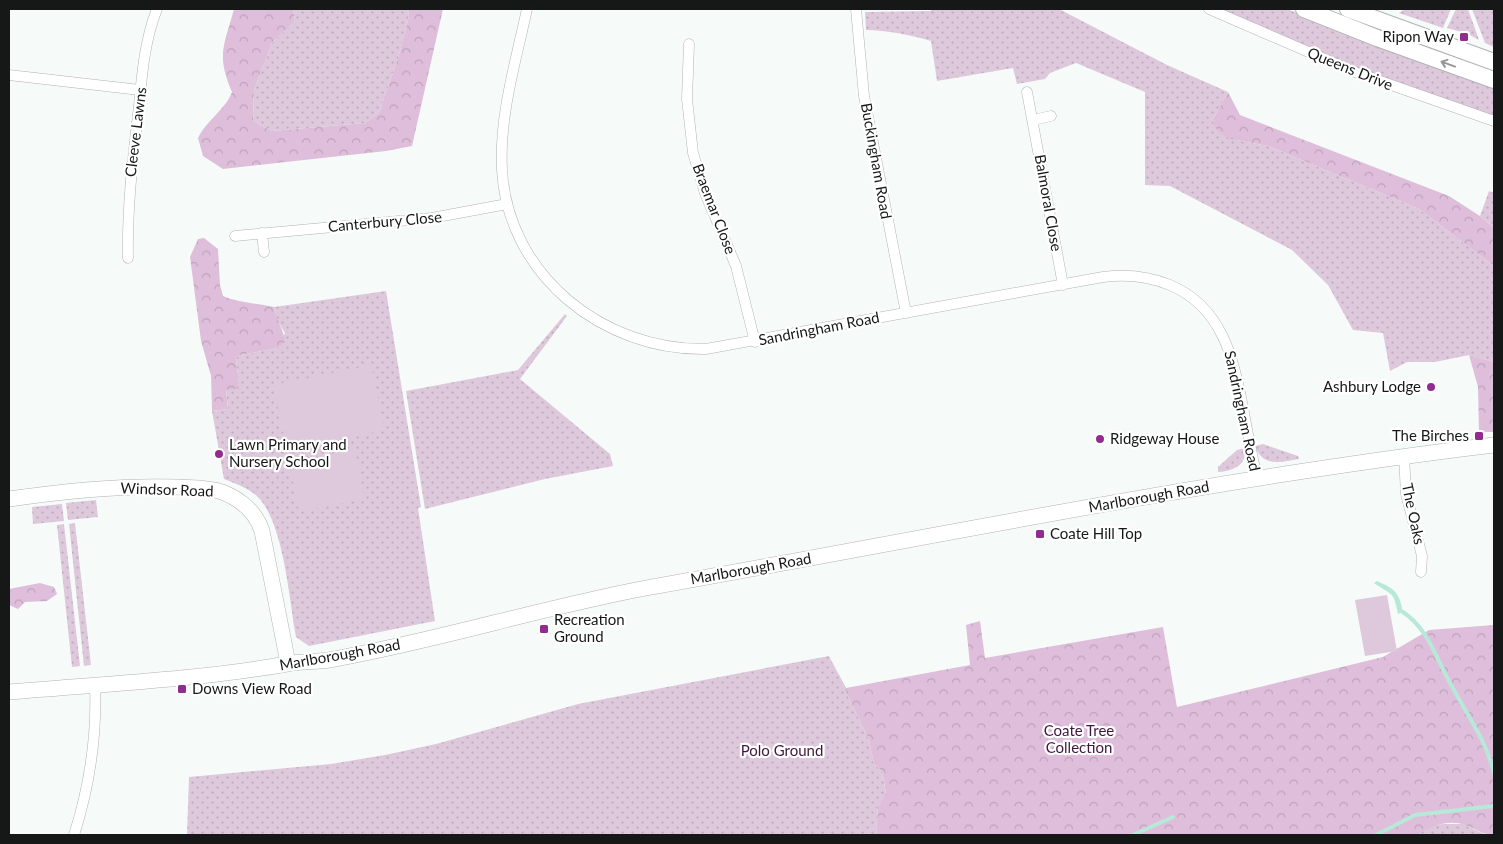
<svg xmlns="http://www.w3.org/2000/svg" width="1503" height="844" viewBox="0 0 1503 844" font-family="Lato,sans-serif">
<defs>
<pattern id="grass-dots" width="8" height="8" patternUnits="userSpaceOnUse" patternTransform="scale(1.25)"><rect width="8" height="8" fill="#dec9dc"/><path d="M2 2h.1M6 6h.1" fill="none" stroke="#beacbc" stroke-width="1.8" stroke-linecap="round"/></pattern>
<pattern id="forest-crowns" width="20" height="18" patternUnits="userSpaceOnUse" patternTransform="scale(1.25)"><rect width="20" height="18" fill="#debedb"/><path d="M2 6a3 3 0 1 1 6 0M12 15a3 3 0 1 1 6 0" fill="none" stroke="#bea3bb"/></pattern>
</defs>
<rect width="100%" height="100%" fill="#f6fbf9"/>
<!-- grass -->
<path fill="url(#grass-dots)" d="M 293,9 L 408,9 L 409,16 L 399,55 L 379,113 L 365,123 L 272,131 L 253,121 L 254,90 L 272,43 L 295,21 Z
M 931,9 L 1059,9 L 1167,65 L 1228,92 L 1212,121 L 1231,139 L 1268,146 L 1419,209 L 1494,266 L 1494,362 L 1469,355 L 1435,362 L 1407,362 L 1390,371 L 1383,333 L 1353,330 L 1328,285 L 1292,250 L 1170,186 L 1145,185 L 1145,92 L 1076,63 L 1050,73 L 1045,79 L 1017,84 L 1013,68 L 937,81 L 931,41 C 911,35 886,30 866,30 L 865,12 L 931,11 Z
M 1221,9 L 1287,9 L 1494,87 L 1494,117 L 1365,71 Z
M 1405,9 L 1451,9 L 1443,28 L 1399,13 Z
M 1456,9 L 1468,9 L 1479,40 L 1468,34 L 1447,28 Z
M 1472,9 L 1494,9 L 1494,47 L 1485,43 Z
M 1489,191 L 1494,193 L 1494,228 L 1480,216 Z
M 386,291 L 421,507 L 418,508 L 435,621 L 309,646 L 296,637 C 289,599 284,524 258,497 C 248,488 237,484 224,479 L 212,411 L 228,409 L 226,390 L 239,383 L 236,358 L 240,355 L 278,348 L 285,333 L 277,320 L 274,307 Z
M 565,314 L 567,316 L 520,379 L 610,454 L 613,466 L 545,479 L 425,509 L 406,391 L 518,370 Z
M 1263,444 L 1298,456 L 1299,459 C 1281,462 1263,468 1255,446 Z
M 1245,448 C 1247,466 1233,471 1218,472 L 1218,467 L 1237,450 Z
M 96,500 L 98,517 L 68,520 L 66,503 Z
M 62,504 L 64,521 L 33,524 L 32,507 Z
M 75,523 L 91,665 L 84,666 L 69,524 Z
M 64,524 L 80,666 L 72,667 L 57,525 Z
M 829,656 L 869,740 L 874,764 L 882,771 L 886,794 L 878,807 L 876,835 L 187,835 L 189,777 L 331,764 L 385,755 L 436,744 L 578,704 Z
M 1442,824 L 1463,824 L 1486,835 L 1417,835 L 1429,826 Z"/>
<!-- forest -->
<path fill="url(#forest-crowns)" d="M 234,9 L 293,9 L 295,21 L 272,43 L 254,90 L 253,121 L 272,131 L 365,123 L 379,113 L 399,55 L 409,16 L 408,9 L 443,9 L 412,146 L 386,151 L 223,169 L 203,156 L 198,138 C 207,120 225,110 232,92 C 216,55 224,46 234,9 Z
M 1228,92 L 1240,115 L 1449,196 L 1480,216 L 1494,228 L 1494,266 L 1419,209 L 1268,146 L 1231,139 L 1219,133 L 1212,121 Z
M 204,238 L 218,249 L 220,285 L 223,296 C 239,303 256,303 274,307 C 276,320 284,330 285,342 L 278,348 L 240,355 L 236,358 L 239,383 L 236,389 L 226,390 L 228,409 L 212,411 L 211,376 L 201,341 L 190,257 L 198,239 Z
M 1469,355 L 1494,362 L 1494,432 L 1479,432 L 1478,387 Z
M 40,583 L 54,587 L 57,594 L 47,601 L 25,602 L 18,609 L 9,605 L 9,589 Z
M 980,621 L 985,658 L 1163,627 L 1177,707 L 1383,657 L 1429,630 L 1494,625 L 1494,835 C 1483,835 1476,829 1465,825 C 1449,819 1430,826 1417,835 L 876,835 L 878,807 L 886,793 L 882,771 L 874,764 L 869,740 L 829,656 L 846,688 L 970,665 L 966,625 Z"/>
<!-- pitch -->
<path fill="#dec9dc" d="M 371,365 L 385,430 L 287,451 L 273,385 Z
M 355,450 L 365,499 L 299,512 L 289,463 Z
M 1387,595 L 1397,651 L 1365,656 L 1355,600 Z"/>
<!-- water -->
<path fill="#b8e8d8" d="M 1377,581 C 1395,589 1399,592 1403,612 L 1398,614 C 1393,590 1394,597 1374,583 Z"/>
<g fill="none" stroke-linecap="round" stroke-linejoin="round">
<!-- stream -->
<path stroke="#b8e8d8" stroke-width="4" d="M 1403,612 C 1428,629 1435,656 1449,681 C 1465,712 1486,739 1494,773
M 1133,835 L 1173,817
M 1376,835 L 1415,815 L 1494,806"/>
<!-- street casing -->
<g stroke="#afb4b2" stroke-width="11">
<path id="street" d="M 527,9 C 516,61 499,116 502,170 C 508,276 604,351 706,349 L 1103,277 C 1126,274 1148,276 1170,285 C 1222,307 1233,357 1243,407 C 1247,431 1252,455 1257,478
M 856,9 L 864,96 L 906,313
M 1209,9 L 1357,73 L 1494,121
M 689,44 L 687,99 L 693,153 L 705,193 L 736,266 L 755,342
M 9,75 L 140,90
M 1027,92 L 1063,285
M 1033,120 L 1051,116
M 262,233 L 264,252
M 235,236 L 432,218 L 507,204
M 128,258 C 127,206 133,157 139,106 C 142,73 145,39 157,9
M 1404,456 L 1406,494 L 1422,556 L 1421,572
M 74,835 C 89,788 97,734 95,684"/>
</g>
<!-- secondary casing -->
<g stroke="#afb4b2" stroke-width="16">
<path id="secondary" d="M 9,499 C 64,491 120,485 177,487 C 191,488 208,487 222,492 C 240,499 256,512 262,531 L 288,663
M 9,692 C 102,684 196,680 287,664 C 301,661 315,662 329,660 C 436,641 540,608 646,588 C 928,538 1209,479 1494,445"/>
</g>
<!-- primary casing -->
<g stroke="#afb4b2" stroke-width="18">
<path id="primary" d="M 1304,9 L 1377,38 L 1494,80
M 1348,9 L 1494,62"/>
</g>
<!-- street -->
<use href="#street" stroke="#fff" stroke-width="10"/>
<!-- secondary -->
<use href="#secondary" stroke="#fff" stroke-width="15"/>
<!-- primary -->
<use href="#primary" stroke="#fff" stroke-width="16"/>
</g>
<!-- one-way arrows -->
<defs><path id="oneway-shaft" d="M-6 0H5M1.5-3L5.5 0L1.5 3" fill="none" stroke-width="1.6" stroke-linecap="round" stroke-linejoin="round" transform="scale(1.25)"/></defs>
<use stroke="#969797" href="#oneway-shaft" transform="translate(1448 64) rotate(-160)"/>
<!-- markers -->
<g fill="#922b90" stroke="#fff" stroke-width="2">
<rect x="1459" y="32" width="10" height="10" rx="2.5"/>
<circle cx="1431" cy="387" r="5"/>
<rect x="1474" y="431" width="10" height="10" rx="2.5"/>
<circle cx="1100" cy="439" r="5"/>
<circle cx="219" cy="454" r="5"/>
<rect x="1035" y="529" width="10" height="10" rx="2.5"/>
<rect x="539" y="624" width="10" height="10" rx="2.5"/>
<rect x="177" y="684" width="10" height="10" rx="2.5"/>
</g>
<g text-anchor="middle" stroke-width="4.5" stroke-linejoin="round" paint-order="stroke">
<!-- poi labels -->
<g font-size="15" fill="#161817" stroke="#fff" text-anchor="start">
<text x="1454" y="42" text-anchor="end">Ripon Way</text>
<text x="1421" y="392" text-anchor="end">Ashbury Lodge</text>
<text x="1469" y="441" text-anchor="end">The Birches</text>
<text x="1110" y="444">Ridgeway House</text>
<text x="229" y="450">Lawn Primary and<tspan x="229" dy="17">Nursery School</tspan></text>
<text x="1050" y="539">Coate Hill Top</text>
<text x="554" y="625">Recreation<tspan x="554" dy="17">Ground</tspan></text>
<text x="192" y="694">Downs View Road</text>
</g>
<!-- street labels -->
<g font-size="15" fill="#161817" stroke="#fff">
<text transform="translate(1350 69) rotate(22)" y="5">Queens Drive</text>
<text transform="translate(136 132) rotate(-83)" y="5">Cleeve Lawns</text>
<text transform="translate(876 161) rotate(80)" y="5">Buckingham Road</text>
<text transform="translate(1048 203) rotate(80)" y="5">Balmoral Close</text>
<text transform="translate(714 209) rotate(69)" y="5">Braemar Close</text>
<text transform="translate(385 222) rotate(-5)" y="5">Canterbury Close</text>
<text transform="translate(819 329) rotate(-11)" y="5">Sandringham Road</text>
<text transform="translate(1242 411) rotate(78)" y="5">Sandringham Road</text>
<text transform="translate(167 490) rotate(2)" y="5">Windsor Road</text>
<text transform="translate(1149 497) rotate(-10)" y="5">Marlborough Road</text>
<text transform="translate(1413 514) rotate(78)" y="5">The Oaks</text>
<text transform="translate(751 569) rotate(-10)" y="5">Marlborough Road</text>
<text transform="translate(340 655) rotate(-10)" y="5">Marlborough Road</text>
</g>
<!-- park labels -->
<g font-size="15" fill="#40183e" stroke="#fff">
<text x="1079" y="736">Coate Tree<tspan x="1079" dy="17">Collection</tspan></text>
<text x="782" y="756">Polo Ground</text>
</g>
</g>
<!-- border -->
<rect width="1503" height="844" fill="none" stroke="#161817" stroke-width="20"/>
</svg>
